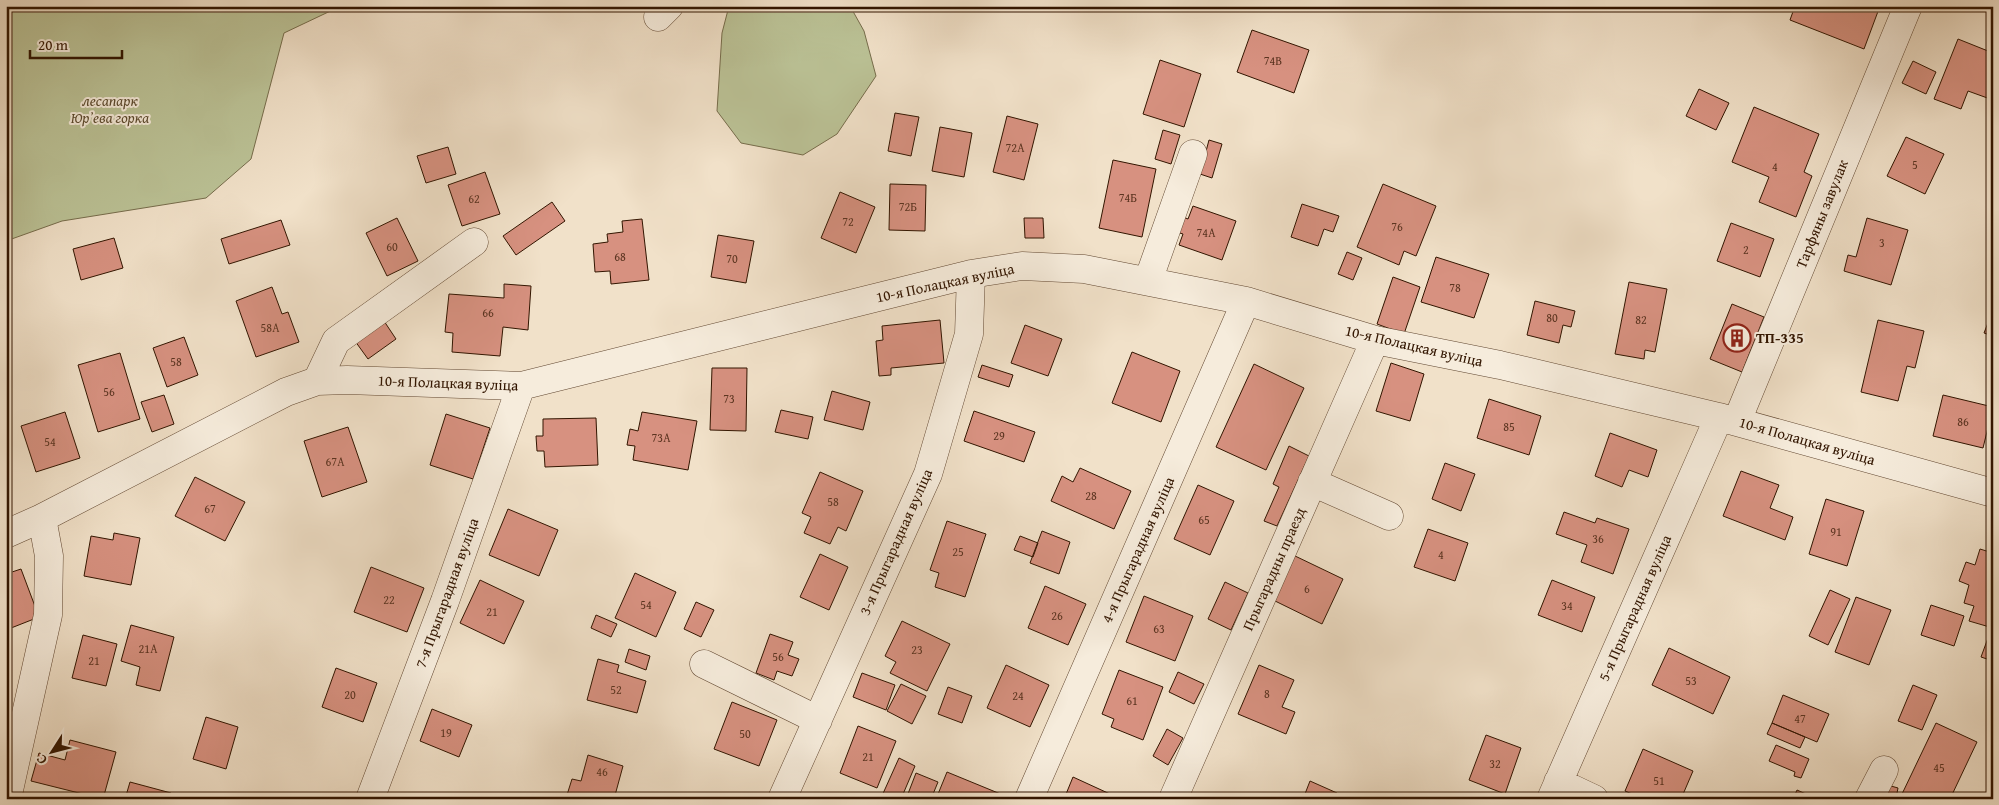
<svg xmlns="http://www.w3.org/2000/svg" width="1999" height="805" viewBox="0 0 1999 805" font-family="'Gentium Book Plus',serif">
<rect width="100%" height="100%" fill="#f1e1c9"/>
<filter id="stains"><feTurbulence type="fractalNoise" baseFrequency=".004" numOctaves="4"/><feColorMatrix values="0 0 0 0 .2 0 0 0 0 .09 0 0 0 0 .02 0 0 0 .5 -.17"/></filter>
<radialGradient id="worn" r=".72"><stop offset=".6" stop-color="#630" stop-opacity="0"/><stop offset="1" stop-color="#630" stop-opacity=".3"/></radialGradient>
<!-- green -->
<path fill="#bbc296" stroke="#766c4b" d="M 6,6 L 341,6 L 284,33 L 251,159 L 206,198 L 62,221 L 6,241 Z
M 729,6 L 850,6 L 864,31 L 876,76 L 837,134 L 803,155 L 741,143 L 717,111 L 722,33 Z"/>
<!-- building -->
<path fill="#d79180" stroke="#321500" d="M 1795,6 L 1880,6 L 1864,49 L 1790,20 Z
M 1252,30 L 1309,50 L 1294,93 L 1237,72 Z
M 1958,39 L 1993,53 L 1993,100 L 1968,91 L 1961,109 L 1934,99 Z
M 1160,60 L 1201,74 L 1184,127 L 1143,114 Z
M 1913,61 L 1936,72 L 1926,94 L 1902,83 Z
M 1699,89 L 1729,103 L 1716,130 L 1686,116 Z
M 1754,107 L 1819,134 L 1804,172 L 1812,176 L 1796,217 L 1759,202 L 1769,177 L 1732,162 Z
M 895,113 L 919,117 L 911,156 L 888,151 Z
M 1007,116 L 1038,124 L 1024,180 L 993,172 Z
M 940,127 L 972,133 L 964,177 L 932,171 Z
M 1163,130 L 1180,135 L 1171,164 L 1155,159 Z
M 1906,137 L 1944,154 L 1925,194 L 1887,176 Z
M 1209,140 L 1222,144 L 1212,178 L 1200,174 Z
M 448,147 L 456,174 L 426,183 L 417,156 Z
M 1113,160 L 1156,169 L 1142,237 L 1099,228 Z
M 485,172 L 500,214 L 462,226 L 448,185 Z
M 890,184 L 926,185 L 925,231 L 889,230 Z
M 1383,184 L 1436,206 L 1416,256 L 1404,251 L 1399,265 L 1357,247 Z
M 840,192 L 875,207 L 856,253 L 821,238 Z
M 552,202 L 565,221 L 516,255 L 503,236 Z
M 1302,204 L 1339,216 L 1333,232 L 1324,229 L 1318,246 L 1291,237 Z
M 1193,206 L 1236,221 L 1222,260 L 1179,245 L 1183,234 L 1176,232 L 1181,216 L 1188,219 Z
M 397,218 L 418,261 L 387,276 L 366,233 Z
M 1024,218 L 1043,218 L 1044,238 L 1025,238 Z
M 1867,218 L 1908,230 L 1891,285 L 1844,271 L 1848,255 L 1856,257 Z
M 642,219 L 649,280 L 611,284 L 610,271 L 595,272 L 593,244 L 608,242 L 607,234 L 623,232 L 622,221 Z
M 281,220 L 290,245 L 229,264 L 221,239 Z
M 1731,223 L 1774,239 L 1760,277 L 1717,261 Z
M 718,235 L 754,241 L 746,283 L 711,277 Z
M 114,238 L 123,268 L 81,280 L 73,249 Z
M 1347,252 L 1362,258 L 1353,280 L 1338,274 Z
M 1436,257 L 1489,274 L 1474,318 L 1421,302 Z
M 1393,277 L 1420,287 L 1404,334 L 1377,324 Z
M 1629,282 L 1667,289 L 1655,352 L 1645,350 L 1644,359 L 1615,354 Z
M 504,284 L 531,286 L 528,330 L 503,327 L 500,356 L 452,352 L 453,333 L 445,332 L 449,294 L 504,298 Z
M 272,287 L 282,314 L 288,312 L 299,342 L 256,357 L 236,301 Z
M 1535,301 L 1575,311 L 1571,327 L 1563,325 L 1559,343 L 1527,335 Z
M 1732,304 L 1764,317 L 1742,372 L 1710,359 Z
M 1993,310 L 1993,336 L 1984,333 Z
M 940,320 L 944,363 L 891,368 L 891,375 L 879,376 L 876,341 L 883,340 L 882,326 Z
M 1878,320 L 1924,331 L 1915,368 L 1907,366 L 1898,401 L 1861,392 Z
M 384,321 L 396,339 L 368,359 L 355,341 Z
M 1025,325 L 1062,339 L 1048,376 L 1011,363 Z
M 184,337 L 198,375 L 167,387 L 153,348 Z
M 1132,352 L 1180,371 L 1161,422 L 1112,403 Z
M 120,353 L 140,419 L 98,432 L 78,365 Z
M 1391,363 L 1424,374 L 1410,421 L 1376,411 Z
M 1254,364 L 1304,388 L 1266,470 L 1216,447 Z
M 982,365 L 1013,375 L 1009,387 L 978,377 Z
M 712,368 L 747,368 L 746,431 L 710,430 Z
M 832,391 L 870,402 L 863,430 L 824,420 Z
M 164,395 L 174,424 L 152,432 L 141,402 Z
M 1943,395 L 1993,407 L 1983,448 L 1933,436 Z
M 1489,399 L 1541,416 L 1529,455 L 1477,438 Z
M 781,410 L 813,417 L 808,439 L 775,432 Z
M 974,411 L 1035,432 L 1024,462 L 964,441 Z
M 65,412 L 80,458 L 36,472 L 21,426 Z
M 642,412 L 697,421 L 688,470 L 633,460 L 635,446 L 627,445 L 630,429 L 638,431 Z
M 446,414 L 490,428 L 473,479 L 430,465 Z
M 596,418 L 598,465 L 545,467 L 544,451 L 537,451 L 536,436 L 543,436 L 543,419 Z
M 348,427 L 367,482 L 322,497 L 304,441 Z
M 1610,433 L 1657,450 L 1648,477 L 1629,470 L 1622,487 L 1595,476 Z
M 1289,446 L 1309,456 L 1277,526 L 1264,521 L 1279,487 L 1273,484 Z
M 1445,463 L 1475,474 L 1461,511 L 1432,499 Z
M 1080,468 L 1131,491 L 1114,529 L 1051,501 L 1062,476 L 1073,482 Z
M 1741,471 L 1779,485 L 1770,508 L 1793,517 L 1785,540 L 1723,516 Z
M 820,472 L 863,491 L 846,531 L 838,527 L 830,544 L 804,533 L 811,517 L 802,513 Z
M 195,477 L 245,502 L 225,541 L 175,516 Z
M 1198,485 L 1234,501 L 1210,555 L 1174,539 Z
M 1826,499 L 1864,511 L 1847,566 L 1809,554 Z
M 508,509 L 558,530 L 539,576 L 489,555 Z
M 1564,512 L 1595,523 L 1597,518 L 1629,529 L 1613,574 L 1581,562 L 1587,545 L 1556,534 Z
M 947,521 L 986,534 L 965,597 L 935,587 L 939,573 L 930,570 Z
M 1428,529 L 1468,543 L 1455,581 L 1414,567 Z
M 1042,531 L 1070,542 L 1059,574 L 1030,563 Z
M 114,533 L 140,538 L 131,585 L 84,576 L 91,536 L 113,540 Z
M 1020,536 L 1038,543 L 1033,557 L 1014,550 Z
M 1980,549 L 1993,553 L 1993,628 L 1969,621 L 1974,606 L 1964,603 L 1969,585 L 1959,581 L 1966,562 L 1975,565 Z
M 820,554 L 848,567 L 829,610 L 800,597 Z
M 1293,555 L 1343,579 L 1322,624 L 1271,599 Z
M 371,567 L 424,588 L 407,632 L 354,612 Z
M 21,569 L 39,617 L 6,630 L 6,574 Z
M 635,573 L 676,592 L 656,637 L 615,618 Z
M 480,580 L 524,601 L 504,644 L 460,623 Z
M 1552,580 L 1595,597 L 1582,632 L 1538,615 Z
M 1225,582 L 1248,593 L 1231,630 L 1208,619 Z
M 1045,586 L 1086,604 L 1068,645 L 1028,628 Z
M 1830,590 L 1850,599 L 1828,645 L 1809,636 Z
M 1144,596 L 1193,616 L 1175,661 L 1126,642 Z
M 1856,597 L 1891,610 L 1869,665 L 1835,652 Z
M 696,602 L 714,610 L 701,637 L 684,629 Z
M 1931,605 L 1964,616 L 1954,646 L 1921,635 Z
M 596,615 L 617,624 L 611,637 L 591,628 Z
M 902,621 L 950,644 L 927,691 L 890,673 L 896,662 L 885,656 Z
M 131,625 L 174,637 L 160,691 L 136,685 L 140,667 L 121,661 Z
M 770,634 L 793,642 L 788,655 L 799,659 L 792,676 L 777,671 L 774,680 L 756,673 Z
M 83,635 L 117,644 L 106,686 L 72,678 Z
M 1988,638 L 1993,640 L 1993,661 L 1981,657 Z
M 1669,648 L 1730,677 L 1713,714 L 1652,685 Z
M 629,649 L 650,656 L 646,670 L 625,662 Z
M 598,659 L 619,665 L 617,672 L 646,681 L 637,713 L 587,700 Z
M 1006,665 L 1049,685 L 1030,727 L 987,708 Z
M 1259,665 L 1294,680 L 1282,707 L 1295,712 L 1286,734 L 1238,714 Z
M 336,668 L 377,683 L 363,722 L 322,707 Z
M 1119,670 L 1163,687 L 1143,740 L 1111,727 L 1114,719 L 1102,714 Z
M 1178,672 L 1204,684 L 1194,704 L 1169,692 Z
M 862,673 L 895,685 L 886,710 L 853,697 Z
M 901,684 L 926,696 L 912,724 L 887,711 Z
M 1913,685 L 1937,695 L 1922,730 L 1898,721 Z
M 948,687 L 972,696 L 962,723 L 938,714 Z
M 1783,695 L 1829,714 L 1817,742 L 1772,723 Z
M 732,702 L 777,720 L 759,766 L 714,749 Z
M 432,709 L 472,725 L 459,757 L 420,741 Z
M 206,717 L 238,727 L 226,769 L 193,759 Z
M 1772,723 L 1805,737 L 1800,748 L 1767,734 Z
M 1936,723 L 1977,742 L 1950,799 L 1912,799 L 1902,794 Z
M 858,726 L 896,741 L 877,788 L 840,773 Z
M 1167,729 L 1183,738 L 1168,765 L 1153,756 Z
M 1486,735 L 1521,748 L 1505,794 L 1469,780 Z
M 70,740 L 116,752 L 103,799 L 31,781 L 39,753 L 65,760 Z
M 1776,745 L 1809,759 L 1801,778 L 1794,776 L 1795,772 L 1769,761 Z
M 1643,749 L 1693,771 L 1681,799 L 1644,799 L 1625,791 Z
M 588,755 L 623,766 L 614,799 L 566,798 L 572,779 L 581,781 Z
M 899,758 L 915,766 L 901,799 L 883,799 L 881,798 Z
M 947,772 L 1003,795 L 1002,799 L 936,799 Z
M 916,773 L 938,782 L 931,799 L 906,799 Z
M 1073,777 L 1110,794 L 1108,799 L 1064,799 Z
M 1310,781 L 1337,793 L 1335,799 L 1303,799 Z
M 130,782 L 171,793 L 170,799 L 125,799 Z
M 1884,784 L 1898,788 L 1896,798 L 1882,794 Z
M 1797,790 L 1817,799 L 1793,799 Z"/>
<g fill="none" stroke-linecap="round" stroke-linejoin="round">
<!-- minor casing -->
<g stroke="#624832" stroke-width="29">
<path id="minor" d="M 658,17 L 669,6
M 1148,281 L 1193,154
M 317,381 L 336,341 L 474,242
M 1737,421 L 1908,6
M 1312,482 L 1389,516
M 6,534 L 42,518 L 286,392 L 317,381 L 347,380 L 521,386 L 971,274 L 1022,266 L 1084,269 L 1246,301 L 1375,340 L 1500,365 L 1719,417 L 1993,493
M 704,664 L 818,720
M 1558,782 L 1594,799
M 7,799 L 48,615 L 49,556 L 42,518
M 370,799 L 445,601 L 521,386
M 782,799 L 928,474 L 969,334 L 971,274
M 1029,799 L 1246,301
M 1173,799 L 1375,340
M 1551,799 L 1719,417
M 1869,799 L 1884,770"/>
</g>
<!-- minor -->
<use href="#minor" stroke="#f6ecdc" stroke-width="28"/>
</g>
<!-- icons -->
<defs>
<g id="building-ring" transform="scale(1.4375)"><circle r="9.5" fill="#f6ecdc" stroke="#8f2418" stroke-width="1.5"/><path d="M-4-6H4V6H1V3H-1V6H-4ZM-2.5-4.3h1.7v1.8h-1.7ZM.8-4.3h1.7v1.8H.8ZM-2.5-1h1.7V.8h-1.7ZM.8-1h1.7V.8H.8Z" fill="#8f2418"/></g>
</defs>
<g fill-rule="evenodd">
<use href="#building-ring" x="1737" y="338"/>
</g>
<g text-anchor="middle" stroke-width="4" stroke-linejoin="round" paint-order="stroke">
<!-- number labels -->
<g font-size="12" fill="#5b3420">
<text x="1273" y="65">74В</text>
<text x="1015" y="152">72А</text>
<text x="1915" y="169">5</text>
<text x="1775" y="171">4</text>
<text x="1128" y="202">74Б</text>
<text x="474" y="203">62</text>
<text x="908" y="211">72Б</text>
<text x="848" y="226">72</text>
<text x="1397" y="231">76</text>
<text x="1206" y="237">74А</text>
<text x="1882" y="247">3</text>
<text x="392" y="251">60</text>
<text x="1746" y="254">2</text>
<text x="620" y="261">68</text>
<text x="732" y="263">70</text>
<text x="1455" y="292">78</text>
<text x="488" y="317">66</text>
<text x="1552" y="322">80</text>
<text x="1641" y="324">82</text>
<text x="270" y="332">58А</text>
<text x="176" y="366">58</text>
<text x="109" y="396">56</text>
<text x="729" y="403">73</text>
<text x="1963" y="426">86</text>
<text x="1509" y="431">85</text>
<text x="999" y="440">29</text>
<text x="661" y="442">73А</text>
<text x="50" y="446">54</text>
<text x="335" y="466">67А</text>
<text x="1091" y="500">28</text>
<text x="833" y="506">58</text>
<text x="210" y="513">67</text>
<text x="1204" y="524">65</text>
<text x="1836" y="536">91</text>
<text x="1598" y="543">36</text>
<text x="958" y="556">25</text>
<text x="1441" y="559">4</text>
<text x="1307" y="593">6</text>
<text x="389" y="604">22</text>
<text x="646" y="609">54</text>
<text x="1567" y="610">34</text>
<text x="492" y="616">21</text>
<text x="1057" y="620">26</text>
<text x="1159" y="633">63</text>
<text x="148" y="653">21А</text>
<text x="917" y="654">23</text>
<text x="778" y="661">56</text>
<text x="94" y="665">21</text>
<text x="1691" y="685">53</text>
<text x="616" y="694">52</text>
<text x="1267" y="698">8</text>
<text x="350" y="699">20</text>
<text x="1018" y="700">24</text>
<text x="1132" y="705">61</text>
<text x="1800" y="723">47</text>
<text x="446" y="737">19</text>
<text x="745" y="738">50</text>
<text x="868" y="761">21</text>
<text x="1495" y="768">32</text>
<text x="1939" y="772">45</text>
<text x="602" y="776">46</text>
<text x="1659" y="785">51</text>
</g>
<!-- park labels -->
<g font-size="15" font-style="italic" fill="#5b492d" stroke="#f6ecdc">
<text x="110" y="106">лесапарк<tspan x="110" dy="17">Юрʼева горка</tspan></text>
</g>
<!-- street labels -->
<g font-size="15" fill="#321500" stroke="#f6ecdc">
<text transform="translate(1822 214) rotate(-68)" y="5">Тарфяны завулак</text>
<text transform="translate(945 283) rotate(-12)" y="5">10-я Полацкая вуліца</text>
<text transform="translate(1414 346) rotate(13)" y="5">10-я Полацкая вуліца</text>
<text transform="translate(448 383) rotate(2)" y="5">10-я Полацкая вуліца</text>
<text transform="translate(1807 441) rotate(16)" y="5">10-я Полацкая вуліца</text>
<text transform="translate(896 542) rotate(-66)" y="5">3-я Прыгарадная вуліца</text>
<text transform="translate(1138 550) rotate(-66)" y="5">4-я Прыгарадная вуліца</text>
<text transform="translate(1274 569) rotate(-66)" y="5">Прыгарадны праезд</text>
<text transform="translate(447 593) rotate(-70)" y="5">7-я Прыгарадная вуліца</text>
<text transform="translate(1635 608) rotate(-66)" y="5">5-я Прыгарадная вуліца</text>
</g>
<!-- poi labels -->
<g font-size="15" font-weight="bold" fill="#321500" stroke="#f6ecdc" text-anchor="start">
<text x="1756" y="343">ТП-335</text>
</g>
</g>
<!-- margin -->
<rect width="1999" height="805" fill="none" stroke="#f1e1c9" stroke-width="25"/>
<rect x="8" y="8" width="1984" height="790" fill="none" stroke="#321500" stroke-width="2.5"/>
<rect x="12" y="12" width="1974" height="780" fill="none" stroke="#321500"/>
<!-- north arrow -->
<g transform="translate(52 752) rotate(234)" stroke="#f6ecdc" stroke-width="4" paint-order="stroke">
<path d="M0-4L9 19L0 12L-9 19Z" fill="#321500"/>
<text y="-8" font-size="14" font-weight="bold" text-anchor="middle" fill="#321500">С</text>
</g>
<!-- scale -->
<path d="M30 50v8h92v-8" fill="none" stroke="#321500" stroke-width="2.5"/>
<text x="38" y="50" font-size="15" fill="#321500" stroke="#f6ecdc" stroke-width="4" paint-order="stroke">20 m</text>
<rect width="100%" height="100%" filter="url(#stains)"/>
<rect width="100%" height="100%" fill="url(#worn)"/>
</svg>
